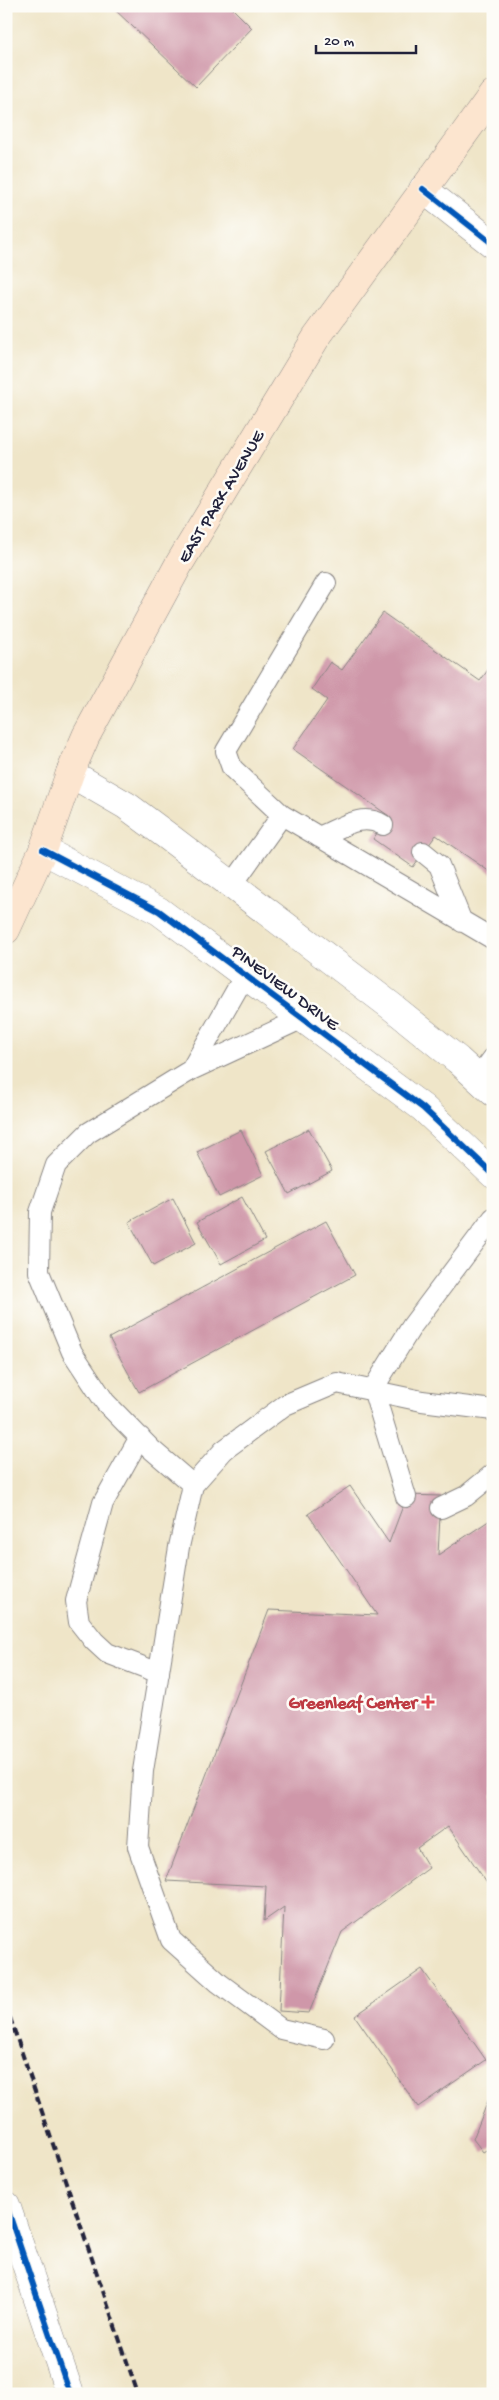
<svg xmlns="http://www.w3.org/2000/svg" width="499" height="2400" viewBox="0 0 499 2400" font-family="'Gochi Hand',sans-serif">
<rect width="100%" height="100%" fill="#fdfcf7"/>
<filter id="ink" filterUnits="userSpaceOnUse"><feTurbulence type="fractalNoise" baseFrequency=".02" numOctaves="2"/><feDisplacementMap in="SourceGraphic" scale="10" xChannelSelector="R" yChannelSelector="G"/><feConvolveMatrix kernelMatrix="1 2 1 2 8 2 1 2 1" color-interpolation-filters="sRGB"/></filter>
<filter id="wash" filterUnits="userSpaceOnUse"><feTurbulence type="fractalNoise" baseFrequency=".0096" numOctaves="4" result="noise"/><feDisplacementMap in="SourceGraphic" scale="20" xChannelSelector="R" yChannelSelector="G"/><feGaussianBlur stdDeviation="1.12" result="paint"/><feColorMatrix in="noise" values="0 0 0 0 0 0 0 0 0 0 0 0 0 0 0 0 0 1.4 0 .05"/><feComposite in="paint" operator="in"/></filter>
<g filter="url(#wash)">
<rect width="100%" height="100%" fill="#efe5c8"/>
<g id="blocks">
<!-- building -->
<path fill="#cf97a9" d="M 111,6 L 230,6 L 252,28 L 196,87 Z
M 383,613 L 480,681 L 493,663 L 493,874 L 436,835 L 413,867 L 373,839 L 389,816 L 293,749 L 327,700 L 312,689 L 330,662 L 342,670 Z
M 309,1129 L 332,1171 L 289,1194 L 266,1151 Z
M 241,1130 L 263,1175 L 219,1197 L 197,1152 Z
M 242,1197 L 265,1240 L 221,1264 L 197,1222 Z
M 173,1198 L 196,1243 L 153,1266 L 129,1222 Z
M 326,1221 L 355,1275 L 139,1392 L 109,1338 Z
M 350,1486 L 389,1543 L 407,1495 L 441,1496 L 438,1555 L 493,1518 L 493,1892 L 448,1826 L 417,1848 L 429,1868 L 342,1932 L 309,2013 L 279,2011 L 284,1907 L 264,1921 L 266,1886 L 166,1881 L 269,1610 L 377,1615 L 308,1514 Z
M 422,1969 L 486,2060 L 418,2107 L 355,2016 Z
M 493,2088 L 493,2146 L 483,2152 L 473,2139 Z"/>
</g>
</g>
<g filter="url(#ink)">
<use href="#blocks" fill-opacity="0" stroke="#888482" stroke-width="1"/>
<g fill="none" stroke-linecap="round" stroke-linejoin="round">
<!-- service casing -->
<g stroke="#888482" stroke-width="22">
<path id="service" d="M 282,815 L 232,768 L 226,751 L 326,583
M 319,837 C 341,828 361,812 383,825
M 423,852 L 439,865 L 462,922
M 232,885 L 282,815 L 493,939
M 245,975 L 191,1070 L 303,1018
M 191,1070 L 88,1133 L 56,1165 L 40,1212 L 39,1272 L 72,1352 L 105,1402 L 151,1449 L 193,1485
M 478,1078 L 493,1058
M 140,1437 L 103,1503 L 76,1601 L 79,1622 L 94,1641 L 107,1653 L 159,1673
M 406,1497 L 373,1389 L 412,1326 L 493,1218
M 441,1508 L 466,1496 L 493,1474
M 324,2039 L 281,2029 L 219,1983 L 171,1940 L 138,1847 L 143,1771 L 179,1547 L 193,1485 L 224,1450 L 285,1405 L 337,1383 L 422,1401 L 493,1410"/>
</g>
<!-- minor casing -->
<g stroke="#888482" stroke-width="29">
<path id="minor" d="M 423,189 L 493,244
M 70,773 L 127,806 L 170,838 L 391,1006 L 458,1060 L 493,1092
M 43,850 L 159,911 L 423,1108 L 493,1174
M 6,2205 L 70,2394"/>
</g>
<!-- secondary casing -->
<g stroke="#888482" stroke-width="29">
<path id="secondary" d="M 6,930 L 43,850 L 70,773 L 86,736 L 179,564 L 316,338 L 493,94"/>
</g>
<!-- service -->
<use href="#service" stroke="#fff" stroke-width="20"/>
<!-- minor -->
<use href="#minor" stroke="#fff" stroke-width="28"/>
<!-- secondary -->
<use href="#secondary" stroke="#fce5cf" stroke-width="28"/>
<!-- rail -->
<path stroke="#22223b" stroke-width="4" stroke-dasharray="8 4" stroke-linecap="butt" d="M 6,2006 L 138,2394"/>
<!-- cycleway casing -->
<g stroke="#fdfcf7" stroke-width="9">
<path id="cycleway" d="M 423,189 L 493,244
M 43,850 L 159,911 L 423,1108 L 493,1174
M 6,2205 L 70,2394"/>
</g>
<!-- cycleway -->
<use href="#cycleway" stroke="#0057b8" stroke-width="6"/>
</g>
</g>
<!-- markers -->
<path fill="#e0444e" stroke="#fdfcf7" stroke-width="2" d="M425.5 1694.5h5v5h5v5h-5v5h-5v-5h-5v-5h5z"/>
<g text-anchor="middle" stroke-width="5" stroke-linejoin="round" paint-order="stroke">
<!-- street labels -->
<g font-size="18" fill="#22223b" stroke="#fdfcf7">
<text transform="translate(220 496) rotate(-59)" y="6">EAST PARK AVENUE</text>
<text transform="translate(286 987) rotate(37)" y="6">PINEVIEW DRIVE</text>
</g>
<!-- health labels -->
<g font-size="18" font-weight="bold" fill="#be3a42" stroke="#fdfcf7" text-anchor="end">
<text x="417" y="1708">Greenleaf Center</text>
</g>
</g>
<!-- margin -->
<rect width="499" height="2400" fill="none" stroke="#fdfcf7" stroke-width="25"/>
<!-- scale -->
<path d="M316 45v8h100v-8" fill="none" stroke="#22223b" stroke-width="2.5"/>
<text x="324" y="45" font-size="15" fill="#22223b" stroke="#fdfcf7" stroke-width="4" paint-order="stroke">20 m</text>
</svg>
